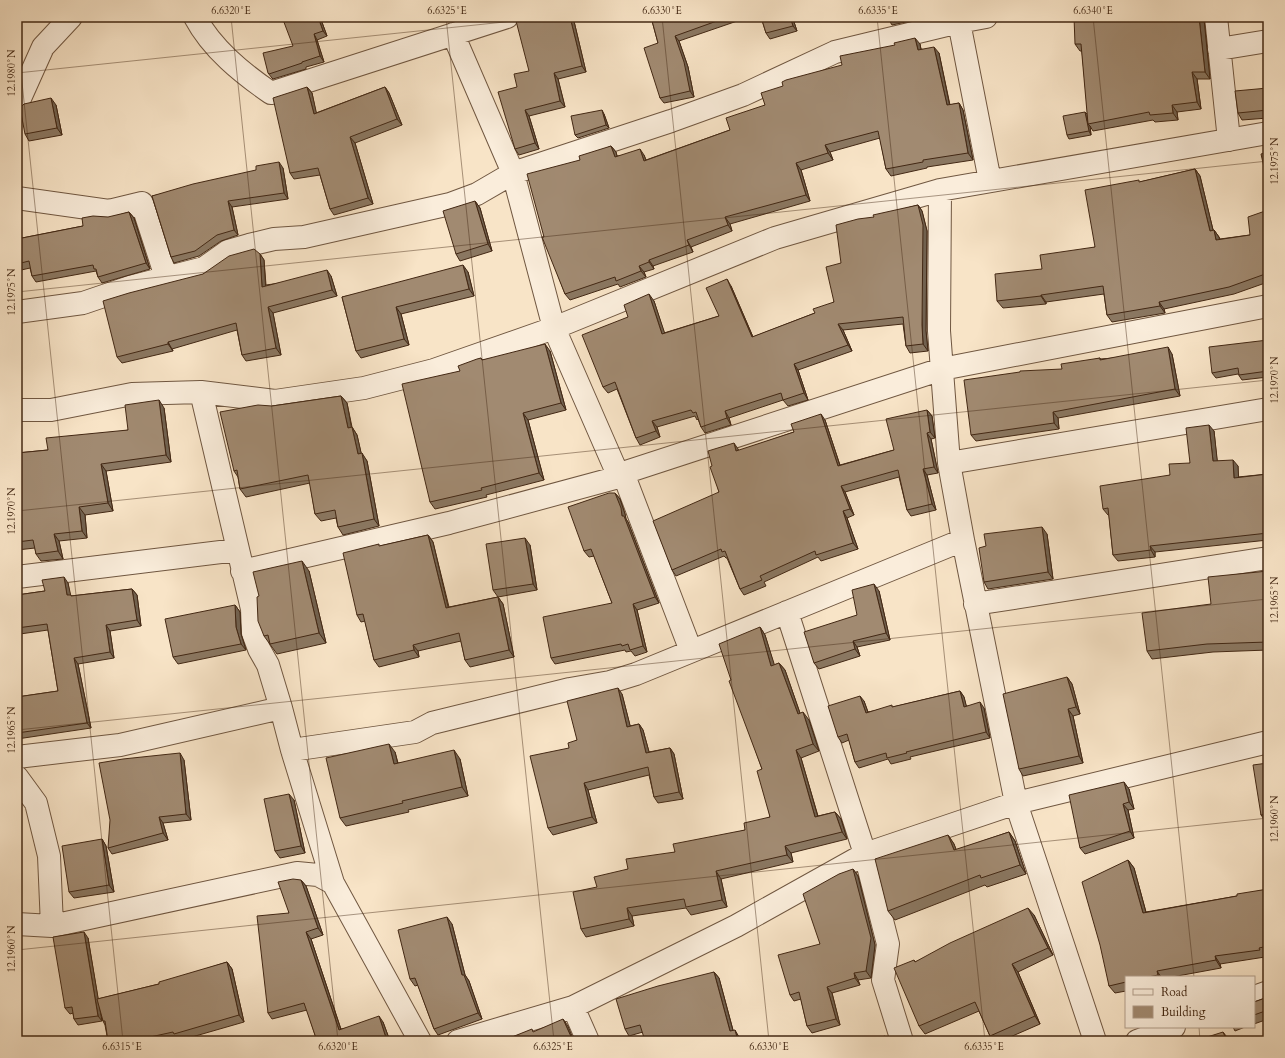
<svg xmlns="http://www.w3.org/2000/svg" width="1285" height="1058" viewBox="0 0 1285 1058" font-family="Cardo,serif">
<rect width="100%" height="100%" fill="#f8e4c7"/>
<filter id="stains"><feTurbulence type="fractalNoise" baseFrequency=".005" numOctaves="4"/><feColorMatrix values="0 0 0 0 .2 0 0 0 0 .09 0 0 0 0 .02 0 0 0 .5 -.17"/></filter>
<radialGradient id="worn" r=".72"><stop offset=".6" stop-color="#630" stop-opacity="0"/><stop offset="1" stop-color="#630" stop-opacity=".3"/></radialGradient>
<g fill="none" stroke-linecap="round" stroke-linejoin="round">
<!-- minor casing -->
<g stroke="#705741" stroke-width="24">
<path id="minor" d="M 195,17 C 212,49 242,73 271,93 L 507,17
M 958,17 L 990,181
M 1216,17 L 1229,140
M 453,34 L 513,173 L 554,328 L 619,477
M 1219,49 L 1268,41
M 17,105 L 43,47 L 71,17
M 940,190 L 939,331 L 949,463 L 963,540 L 1016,803 L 1095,1041
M 17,198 L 109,211 L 142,203 L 166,277
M 17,312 L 83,303 L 130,287 L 204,268 L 228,251 L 249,245 L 274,239 L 304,237 L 450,204 L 477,194 L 513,173 L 671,121 L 743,95 L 835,52 L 959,22 L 986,17
M 201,392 L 252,609 L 253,633 L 259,649 L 268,665 L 281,708 L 292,750 L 333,883 L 420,1041
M 17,410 L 51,410 L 132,394 L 201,392 L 275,401 L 364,388 L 434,370 L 554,328 L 775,238 L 940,190 L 1268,133
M 949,463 L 1268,409
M 623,473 L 691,651
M 242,571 L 449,523 L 619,477 L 623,473 L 942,369 L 1268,306
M 17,577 L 237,550
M 975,604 L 1268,558
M 787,612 L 865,854 L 888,944 L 883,980 L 902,1041
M 292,750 L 415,732 L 432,723 L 570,689 L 610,682 L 636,674 L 963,540
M 17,757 L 120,745 L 281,708
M 17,777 L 36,803 L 49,856 L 52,926
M 17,924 L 52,926 L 297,873 L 318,875 L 333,883
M 1254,997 L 1268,992
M 573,1007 L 588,1041
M 458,1041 L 573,1007 L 736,926 L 865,854 L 1016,803 L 1268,742
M 1137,1041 L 1174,1027"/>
</g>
<!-- minor -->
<use href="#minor" stroke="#faeddb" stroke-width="22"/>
</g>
<!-- wall -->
<path fill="#8a7761" stroke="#432814" d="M 320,17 L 327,36 L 317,40 L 324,62 L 306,67 L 306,69 L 273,79 L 272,78 L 268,73 Z
M 573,17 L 586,72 L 558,79 L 565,107 L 529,116 L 539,149 L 519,155 L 515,149 L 529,71 Z
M 651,17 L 758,17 L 748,21 L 746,18 L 679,41 L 688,67 L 694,97 L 664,103 L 660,98 L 658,43 Z
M 761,17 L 814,17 L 794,22 L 797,31 L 770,39 L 766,33 Z
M 887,17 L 914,17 L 915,20 L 892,25 Z
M 1199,17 L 1202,17 L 1204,19 L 1210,79 L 1197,79 L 1201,109 L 1177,112 L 1178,120 L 1155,122 L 1153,120 L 1093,131 L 1090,126 L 1091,135 L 1069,139 L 1067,135 L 1085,112 L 1088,115 L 1082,51 L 1080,51 L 1075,44 Z
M 920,44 L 921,49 L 939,53 L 950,105 L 959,103 L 963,110 L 973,160 L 927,167 L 927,168 L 891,176 L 886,169 L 880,138 L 830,152 L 833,160 L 801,170 L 810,201 L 730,224 L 732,231 L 691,247 L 693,252 L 653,266 L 654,269 L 644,272 L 646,277 L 620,287 L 618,284 L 570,300 L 565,294 L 544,237 L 580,160 L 611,146 L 616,152 L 617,156 L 644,155 L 646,160 L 730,130 L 765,105 Z
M 307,87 L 312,93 L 316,113 L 385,87 L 389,93 L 402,125 L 355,143 L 373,204 L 334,215 L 330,209 L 320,175 L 294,179 L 290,173 Z
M 1268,88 L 1268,118 L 1242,120 L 1238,113 Z
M 56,105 L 62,135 L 29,141 L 25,134 Z
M 604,114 L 609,128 L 578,138 L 575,135 Z
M 283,168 L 288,199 L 232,207 L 238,235 L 221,241 L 199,256 L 174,263 L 171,257 L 152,196 Z
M 1195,169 L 1200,176 L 1213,230 L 1214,230 L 1219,237 L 1220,239 L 1250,235 L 1268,210 L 1268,282 L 1234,294 L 1164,309 L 1165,313 L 1112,322 L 1107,315 L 1104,294 L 1046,302 L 1046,304 L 1003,308 L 997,301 L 1042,269 L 1095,247 L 1140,182 Z
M 475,201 L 480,208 L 492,251 L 460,261 L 456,254 Z
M 918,205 L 922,211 L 927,231 L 926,331 L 928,351 L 910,353 L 906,346 L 903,324 L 843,330 L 852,351 L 798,370 L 808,400 L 788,406 L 783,400 L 729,418 L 731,425 L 705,433 L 701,427 L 698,419 L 697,420 L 695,416 L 657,427 L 660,437 L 640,445 L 636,438 L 617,389 L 608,393 L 603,387 L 628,317 L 654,301 L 664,333 L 719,316 L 731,286 L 753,337 L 815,313 L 834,302 L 841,263 L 874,217 Z
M 129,212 L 134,218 L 150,269 L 102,283 L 98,277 L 96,271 L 36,282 L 32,276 L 30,268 L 17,271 L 17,239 L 83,226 Z
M 260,254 L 264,260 L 266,285 L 331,276 L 337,296 L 273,313 L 281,355 L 246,361 L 242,355 L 237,330 L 172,349 L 173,351 L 122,363 L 117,357 L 203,274 Z
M 468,272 L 474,296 L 401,314 L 409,345 L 361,358 L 356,351 L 342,297 Z
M 1268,340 L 1268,377 L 1242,380 L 1238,374 L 1216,378 L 1212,373 Z
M 550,351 L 566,410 L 528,420 L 544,480 L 486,495 L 487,497 L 435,509 L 430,502 L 460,371 L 481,358 L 482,360 Z
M 1172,354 L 1180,396 L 1058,418 L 1059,429 L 976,441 L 971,435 L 1062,369 L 1100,358 L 1100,359 Z
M 341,396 L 347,403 L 352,427 L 357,435 L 361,453 L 367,461 L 379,526 L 343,535 L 338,527 L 336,518 L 321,521 L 315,514 L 310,483 L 246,497 L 240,489 L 238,477 L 234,471 L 272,406 Z
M 164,408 L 171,462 L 106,471 L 113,511 L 85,515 L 87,538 L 59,541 L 63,559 L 41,561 L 36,554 L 35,548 L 17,550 L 17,453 L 48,450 L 128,430 Z
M 927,410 L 932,416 L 935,438 L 931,439 L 938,473 L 927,475 L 936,510 L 911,516 L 907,510 L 899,477 L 845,492 L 854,515 L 847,518 L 858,549 L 821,561 L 818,557 L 764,582 L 766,586 L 744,595 L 740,589 L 727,558 L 726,558 L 724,556 L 676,576 L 672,570 L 719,492 L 712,466 L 738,449 L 739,451 L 794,432 L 825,420 L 840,465 L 894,450 Z
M 1214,431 L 1217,461 L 1238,466 L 1238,477 L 1268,474 L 1268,540 L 1155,552 L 1155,557 L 1118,561 L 1113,555 L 1109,515 L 1108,515 L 1103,509 L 1170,475 L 1190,463 Z
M 615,493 L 620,499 L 625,514 L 626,519 L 628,522 L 659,603 L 637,610 L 647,652 L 635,656 L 631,651 L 626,652 L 625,650 L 555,664 L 551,658 L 612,603 L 594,556 L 589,557 L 584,551 Z
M 1047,534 L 1053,579 L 988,589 L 984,582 Z
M 428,535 L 433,542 L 449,607 L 498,597 L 493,590 L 530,545 L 537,590 L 498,597 L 503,604 L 514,657 L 470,667 L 465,660 L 461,641 L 418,651 L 419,657 L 379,667 L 374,660 L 365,621 L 361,622 L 357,615 L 380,546 Z
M 309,571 L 326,643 L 277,654 L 264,636 Z
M 1268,571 L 1268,650 L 1213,652 L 1152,659 L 1147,651 L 1211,604 Z
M 68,583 L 70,595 L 71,596 L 132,589 L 137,595 L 141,626 L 110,631 L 114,658 L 78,664 L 91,728 L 17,739 L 17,697 L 58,691 L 48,630 L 20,634 L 17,631 L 17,595 L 45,591 Z
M 879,591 L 890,640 L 857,647 L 860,656 L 819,669 L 814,663 Z
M 235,605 L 240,612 L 241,634 L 246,650 L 178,664 L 173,657 Z
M 760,627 L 765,635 L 774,665 L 779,663 L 785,670 L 800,713 L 809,720 L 819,751 L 801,758 L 818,816 L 835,812 L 841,819 L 847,839 L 791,853 L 793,862 L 721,879 L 727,907 L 691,915 L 686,908 L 632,916 L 634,926 L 586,937 L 581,929 L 597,887 L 628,869 L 675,852 L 745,830 L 770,817 L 762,769 L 731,680 Z
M 1067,677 L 1072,684 L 1080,714 L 1073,716 L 1083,763 L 1023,776 L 1019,769 Z
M 960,691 L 964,697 L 966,706 L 984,708 L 990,738 L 910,757 L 911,759 L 891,764 L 888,759 L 859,768 L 855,762 L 849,740 L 842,743 L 838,737 L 864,701 L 868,712 L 893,707 Z
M 622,694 L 630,726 L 639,724 L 643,730 L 649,752 L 670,748 L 674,754 L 683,799 L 658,803 L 654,797 L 649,775 L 588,790 L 597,823 L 553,835 L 548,828 L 569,748 Z
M 395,752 L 398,763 L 460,759 L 468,796 L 408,810 L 409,812 L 346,826 L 340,818 Z
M 184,760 L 191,820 L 163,823 L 168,840 L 112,854 L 108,848 Z
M 1268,763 L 1268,823 L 1267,823 L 1261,815 Z
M 1129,789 L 1134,809 L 1128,810 L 1134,838 L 1085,854 L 1080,848 Z
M 294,800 L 305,853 L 280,858 L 275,851 Z
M 1009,832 L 1015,841 L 1026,874 L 987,887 L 985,885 L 895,920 L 888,911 L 948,835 L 954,844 L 956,850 Z
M 102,839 L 106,846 L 114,892 L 74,898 L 69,892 Z
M 1128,860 L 1134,868 L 1146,912 L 1237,896 L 1268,889 L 1268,954 L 1264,955 L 1265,957 L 1220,964 L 1221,968 L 1172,977 L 1126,977 L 1126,991 L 1115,993 L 1109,986 Z
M 853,869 L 858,876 L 875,945 L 871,978 L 858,980 L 860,985 L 832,993 L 840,1025 L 812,1033 L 807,1026 L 801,999 L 794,1001 L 790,995 L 820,944 Z
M 301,880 L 306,886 L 323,935 L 311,939 L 341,1029 L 383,1022 L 390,1041 L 317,1041 L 307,1010 L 272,1019 L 268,1013 L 289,913 Z
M 1034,915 L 1053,955 L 1018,972 L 1040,1024 L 1001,1041 L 994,1041 L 990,1036 L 979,1011 L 925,1034 L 919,1026 L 914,960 L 915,962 Z
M 452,924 L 465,975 L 469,981 L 482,1019 L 438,1035 L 434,1029 L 418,985 L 415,986 L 410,979 Z
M 88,938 L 98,999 L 159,984 L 227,962 L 232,969 L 244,1022 L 178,1041 L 177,1039 L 169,1041 L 108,1041 L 105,1025 L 103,1021 L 100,1010 L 102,1021 L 78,1025 L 74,1019 L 73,1013 L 70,1014 L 65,1008 Z
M 714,972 L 719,978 L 733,1030 L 739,1037 L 643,1032 L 629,1036 L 625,1029 Z
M 1268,997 L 1268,1019 L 1254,1024 L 1254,1002 Z
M 1233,1027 L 1245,1027 L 1235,1031 Z"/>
<!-- shaded-wall -->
<path fill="#71614f" stroke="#432814" d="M 318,17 L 320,17 L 327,36 L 323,31 Z
M 570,17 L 573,17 L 586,72 L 582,66 Z
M 790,17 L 794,22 L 797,31 L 793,26 Z
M 1199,17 L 1202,17 L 1204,19 L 1210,79 L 1205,72 Z
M 314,34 L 317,40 L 324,62 L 320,56 Z
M 675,36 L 679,41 L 688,67 L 694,97 L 690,91 Z
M 915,38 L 920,44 L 922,56 L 918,50 Z
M 934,47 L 939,53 L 951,112 L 947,105 Z
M 1192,72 L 1197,79 L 1201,109 L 1197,102 Z
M 554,73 L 558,79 L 565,107 L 560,101 Z
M 307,87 L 312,93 L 318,120 L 314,114 Z
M 385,87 L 389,93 L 402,125 L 397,119 Z
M 51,98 L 56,105 L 62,135 L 57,128 Z
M 959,103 L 963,110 L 973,160 L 968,153 Z
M 1172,105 L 1177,112 L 1178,120 L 1173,113 Z
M 525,110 L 529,116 L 539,149 L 535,143 Z
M 602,110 L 604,114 L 609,128 L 606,125 Z
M 1085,112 L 1088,115 L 1088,124 L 1090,126 L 1091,135 L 1089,131 Z
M 350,137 L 355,143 L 373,204 L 368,198 Z
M 825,145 L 830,152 L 833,160 L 828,153 Z
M 611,146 L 616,152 L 619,164 L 615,157 Z
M 640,149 L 644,155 L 649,168 L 644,161 Z
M 279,162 L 283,168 L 288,199 L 284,193 Z
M 796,163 L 801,170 L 810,201 L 806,195 Z
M 1195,169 L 1200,176 L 1215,238 L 1210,231 Z
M 228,201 L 232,207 L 238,235 L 234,230 Z
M 475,201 L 480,208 L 492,251 L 488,244 Z
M 918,205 L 922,211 L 927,231 L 926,331 L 928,351 L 923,344 L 922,325 Z
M 129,212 L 134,218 L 150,269 L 146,263 Z
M 725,217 L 730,224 L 732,231 L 728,225 Z
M 1214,230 L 1219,237 L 1221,247 L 1216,240 Z
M 687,240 L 691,247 L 693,252 L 689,245 Z
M 260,254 L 264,260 L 266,293 L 262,287 Z
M 649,260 L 653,266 L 654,269 L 649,262 Z
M 463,265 L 468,272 L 474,296 L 469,289 Z
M 639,266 L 644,272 L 646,277 L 641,271 Z
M 327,270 L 331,276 L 337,296 L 332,290 Z
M 727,279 L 731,286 L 756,344 L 752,337 Z
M 649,294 L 654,301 L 667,340 L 662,334 Z
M 1041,295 L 1046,302 L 1046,304 L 1041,296 Z
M 1159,302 L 1164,309 L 1165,313 L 1160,306 Z
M 268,307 L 273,313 L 281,355 L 276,348 Z
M 396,307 L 401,314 L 409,345 L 404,339 Z
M 838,324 L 843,330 L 852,351 L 848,345 Z
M 168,342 L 172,349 L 173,351 L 168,344 Z
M 545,344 L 550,351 L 566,410 L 561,403 Z
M 1168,347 L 1172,354 L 1180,396 L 1175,389 Z
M 794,364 L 798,370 L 808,400 L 804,393 Z
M 341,396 L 347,403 L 353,436 L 348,428 Z
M 159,400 L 164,408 L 171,462 L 166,455 Z
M 927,410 L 932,416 L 935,438 L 930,432 Z
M 725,411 L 729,418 L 731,425 L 727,418 Z
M 1053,412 L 1058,418 L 1059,429 L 1054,423 Z
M 523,413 L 528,420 L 544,480 L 539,473 Z
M 821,414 L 825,420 L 842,472 L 838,466 Z
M 652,421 L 657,427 L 660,437 L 656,431 Z
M 1209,425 L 1214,431 L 1218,467 L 1213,461 Z
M 352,427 L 357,435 L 363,461 L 358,454 Z
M 927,433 L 931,439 L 938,473 L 934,467 Z
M 734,443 L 738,449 L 741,457 L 736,451 Z
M 362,453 L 367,461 L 379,526 L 374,519 Z
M 1233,460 L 1238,466 L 1239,484 L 1234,478 Z
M 101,464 L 106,471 L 113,511 L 108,503 Z
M 923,469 L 927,475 L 936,510 L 932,504 Z
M 841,486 L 845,492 L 854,515 L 850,509 Z
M 615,493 L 620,499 L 625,514 L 626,519 L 628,522 L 659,603 L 655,597 L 622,516 Z
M 79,507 L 85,515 L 87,538 L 82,531 Z
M 843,511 L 847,518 L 858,549 L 853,543 Z
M 1042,527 L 1047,534 L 1053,579 L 1048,572 Z
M 54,534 L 59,541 L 63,559 L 58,551 Z
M 428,535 L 433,542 L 450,615 L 446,608 Z
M 525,538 L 530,545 L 537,590 L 533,584 Z
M 1150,546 L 1155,552 L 1155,557 L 1151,550 Z
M 302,561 L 309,571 L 326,643 L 319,633 Z
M 64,577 L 68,583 L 72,601 L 67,595 Z
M 874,584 L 879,591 L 890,640 L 886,633 Z
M 132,589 L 137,595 L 141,626 L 137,620 Z
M 498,597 L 503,604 L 514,657 L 509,650 Z
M 633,604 L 637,610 L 647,652 L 643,646 Z
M 235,605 L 240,612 L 241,634 L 246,650 L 241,644 L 236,627 Z
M 106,625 L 110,631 L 114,658 L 110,652 Z
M 760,627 L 765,635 L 777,673 L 771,666 Z
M 853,641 L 857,647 L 860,656 L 855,649 Z
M 413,645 L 418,651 L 419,657 L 414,650 Z
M 74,658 L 78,664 L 91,728 L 87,723 Z
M 779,663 L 785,670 L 803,722 L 798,714 Z
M 1067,677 L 1072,684 L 1080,714 L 1076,707 Z
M 618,688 L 622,694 L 632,733 L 627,727 Z
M 960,691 L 964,697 L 968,712 L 964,707 Z
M 860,696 L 864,701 L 870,718 L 866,713 Z
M 980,702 L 984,708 L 990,738 L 986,732 Z
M 1068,709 L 1073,716 L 1083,763 L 1079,756 Z
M 803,712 L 809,720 L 819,751 L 813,744 Z
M 639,724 L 643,730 L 651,759 L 646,753 Z
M 389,744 L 395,752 L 400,773 L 394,764 Z
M 670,748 L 674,754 L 683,799 L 679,792 Z
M 454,750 L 460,759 L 468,796 L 462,787 Z
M 796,750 L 801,758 L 820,824 L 815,817 Z
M 180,753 L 184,760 L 191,820 L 186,814 Z
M 1124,782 L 1129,789 L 1134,809 L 1129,802 Z
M 584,783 L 588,790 L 597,823 L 592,817 Z
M 289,794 L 294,800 L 305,853 L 301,846 Z
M 1123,804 L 1128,810 L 1134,838 L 1130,831 Z
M 835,812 L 841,819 L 847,839 L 842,832 Z
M 159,817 L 163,823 L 168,840 L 163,833 Z
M 1009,832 L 1015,841 L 1026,874 L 1020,865 Z
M 948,835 L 954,844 L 960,859 L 954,850 Z
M 102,839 L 106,846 L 114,892 L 109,885 Z
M 785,846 L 791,853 L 793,862 L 787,855 Z
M 1128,860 L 1134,868 L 1148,920 L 1143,913 Z
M 853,869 L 858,876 L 875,945 L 871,978 L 866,971 Z
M 716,871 L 721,879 L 727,907 L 722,900 Z
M 301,880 L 306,886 L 323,935 L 318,928 Z
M 627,908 L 632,916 L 634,926 L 629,919 Z
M 1028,908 L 1034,915 L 1053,955 L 1048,948 Z
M 447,917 L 452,924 L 465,975 L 469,981 L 482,1019 L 478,1013 L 462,975 Z
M 84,932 L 88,938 L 102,1021 L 98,1016 Z
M 306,932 L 311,939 L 343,1036 L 339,1030 Z
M 1215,956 L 1220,964 L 1221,968 L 1216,960 Z
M 227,962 L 232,969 L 244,1022 L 239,1015 Z
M 1012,964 L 1018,972 L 1040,1024 L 1035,1016 Z
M 1157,971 L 1161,977 L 1159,977 L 1158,975 Z
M 714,972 L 719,978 L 735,1038 L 730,1031 Z
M 854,973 L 858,980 L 860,985 L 855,978 Z
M 827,987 L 832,993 L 840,1025 L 836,1019 Z
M 379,1016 L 383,1022 L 390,1041 L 387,1041 Z
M 563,1019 L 568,1026 L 574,1041 L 573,1041 Z
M 735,1030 L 739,1037 L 741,1041 L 738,1041 Z
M 1223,1032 L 1230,1041 L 1227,1041 Z"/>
<!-- building -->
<path fill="#a18a71" stroke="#432814" d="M 282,17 L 318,17 L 323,31 L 314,34 L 320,56 L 302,62 L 302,63 L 269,74 L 268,73 L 263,53 L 293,46 Z
M 515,17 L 570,17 L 582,66 L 554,73 L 560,101 L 525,110 L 535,143 L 515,149 L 498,92 L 517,87 L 514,74 L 529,71 Z
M 651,17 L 728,17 L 675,36 L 684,62 L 690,91 L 660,98 L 644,48 L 658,43 Z
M 761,17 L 790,17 L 793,26 L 766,33 Z
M 887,17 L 894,17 L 887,19 Z
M 1074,17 L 1199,17 L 1205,72 L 1192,72 L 1197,102 L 1172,105 L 1173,113 L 1150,115 L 1149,112 L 1088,124 L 1081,44 L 1075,44 Z
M 915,38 L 918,50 L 934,47 L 947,105 L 959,103 L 968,153 L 923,160 L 923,162 L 886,169 L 878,131 L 825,145 L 828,153 L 796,163 L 806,195 L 725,217 L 728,225 L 687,240 L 689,245 L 649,260 L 649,262 L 639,266 L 641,271 L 616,281 L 615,277 L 565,294 L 542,237 L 544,237 L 527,174 L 580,160 L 579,156 L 611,146 L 615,157 L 640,149 L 644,161 L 730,130 L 726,118 L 765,105 L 761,93 L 783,86 L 782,82 L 786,80 L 842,65 L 840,56 L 895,45 L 894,43 Z
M 307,87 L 314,114 L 385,87 L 397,119 L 350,137 L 368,198 L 330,209 L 318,168 L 290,173 L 273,98 Z
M 1268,88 L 1268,110 L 1238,113 L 1235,91 Z
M 51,98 L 57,128 L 25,134 L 20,108 L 24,104 Z
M 602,110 L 606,125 L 575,135 L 571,116 Z
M 1085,112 L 1089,131 L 1067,135 L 1063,116 Z
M 1268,152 L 1268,185 L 1261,154 Z
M 279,162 L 284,193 L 228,201 L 234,230 L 217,235 L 195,251 L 171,257 L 152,196 L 193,184 L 256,170 L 256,166 Z
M 1195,169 L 1210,231 L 1214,230 L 1216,240 L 1250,235 L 1248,217 L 1268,210 L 1268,273 L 1229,287 L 1159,302 L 1160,306 L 1107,315 L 1103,286 L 1041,295 L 1041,296 L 997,301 L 995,274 L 1042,269 L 1040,255 L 1095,247 L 1085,190 L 1139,180 L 1139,182 Z
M 475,201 L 488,244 L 456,254 L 443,211 Z
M 918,205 L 923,225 L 922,325 L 923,344 L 906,346 L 903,317 L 838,324 L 848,345 L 794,364 L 804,393 L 783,400 L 781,393 L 725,411 L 727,418 L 701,427 L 696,412 L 693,413 L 691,410 L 652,421 L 656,431 L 636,438 L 615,382 L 603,387 L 582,335 L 628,317 L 624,305 L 649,294 L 662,334 L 719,316 L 706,288 L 727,279 L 752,337 L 815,313 L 813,309 L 834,302 L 826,267 L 841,263 L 836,225 L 858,219 L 874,217 L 873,215 Z
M 129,212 L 146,263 L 98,277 L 96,269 L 94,269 L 93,265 L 32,276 L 29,261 L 17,264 L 17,239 L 83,226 L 82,218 L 93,216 L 108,217 Z
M 254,249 L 260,254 L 262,287 L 327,270 L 332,290 L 268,307 L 276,348 L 242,355 L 236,323 L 168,342 L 168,344 L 117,357 L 103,301 L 129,293 L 203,274 L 229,256 Z
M 463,265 L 469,289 L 396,307 L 404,339 L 356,351 L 342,297 Z
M 1268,340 L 1268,371 L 1239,375 L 1238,368 L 1212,373 L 1209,347 Z
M 545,344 L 561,403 L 523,413 L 539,473 L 481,488 L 482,490 L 430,502 L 402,384 L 460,371 L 458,366 L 477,359 L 481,358 L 482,360 Z
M 1168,347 L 1175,389 L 1053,412 L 1054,423 L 971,435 L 964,380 L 1020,372 L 1020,371 L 1062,369 L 1061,364 L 1100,358 L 1100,360 Z
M 341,396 L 348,428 L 352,427 L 358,454 L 362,453 L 374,519 L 338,527 L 335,510 L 315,514 L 308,475 L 240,489 L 237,470 L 234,471 L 220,412 L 258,405 L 272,406 Z
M 159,400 L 166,455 L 101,464 L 108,503 L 79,507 L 82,531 L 54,534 L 58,551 L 36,554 L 33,540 L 17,542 L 17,453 L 48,450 L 46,438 L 128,430 L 125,405 Z
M 927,410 L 930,432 L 927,433 L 934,467 L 923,469 L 932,504 L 907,510 L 898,470 L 841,486 L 850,509 L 843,511 L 853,543 L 816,555 L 815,551 L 760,576 L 762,580 L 740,589 L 725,551 L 722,552 L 721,549 L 672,570 L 653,521 L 719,492 L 710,467 L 712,466 L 708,451 L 734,443 L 736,451 L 794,432 L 791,424 L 821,414 L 838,466 L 894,450 L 886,419 Z
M 1209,425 L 1213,461 L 1233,460 L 1234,478 L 1268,474 L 1268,533 L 1150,546 L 1151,550 L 1113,555 L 1108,508 L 1103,509 L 1100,486 L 1170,475 L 1169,464 L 1190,463 L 1186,428 Z
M 609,493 L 615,493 L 621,508 L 622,516 L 624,516 L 655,597 L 633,604 L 643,646 L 630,650 L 628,644 L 622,646 L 621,644 L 551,658 L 543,617 L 612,603 L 591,549 L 584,551 L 568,507 Z
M 1042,527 L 1048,572 L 984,582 L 979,548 L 986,546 L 984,534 Z
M 428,535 L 446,608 L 498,597 L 509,650 L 465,660 L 459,633 L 413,645 L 414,650 L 374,660 L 363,614 L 357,615 L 343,553 L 379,544 L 379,546 Z
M 525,538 L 533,584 L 493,590 L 486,544 Z
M 302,561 L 319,633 L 270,644 L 268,635 L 264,636 L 258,621 L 257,597 L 259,596 L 253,572 Z
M 1268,571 L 1268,642 L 1207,644 L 1147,651 L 1142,613 L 1211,604 L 1208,577 Z
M 64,577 L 67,595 L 71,595 L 71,596 L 132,589 L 137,620 L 106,625 L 110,652 L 74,658 L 87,723 L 17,733 L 17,697 L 58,691 L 47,624 L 17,628 L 17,595 L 45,591 L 42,580 Z
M 874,584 L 886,633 L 853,641 L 855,649 L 814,663 L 804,632 L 857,615 L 852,590 Z
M 235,605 L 236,627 L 241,644 L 173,657 L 165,619 Z
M 760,627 L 771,666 L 779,663 L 798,714 L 803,712 L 813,744 L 796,750 L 815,817 L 835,812 L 842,832 L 785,846 L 787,855 L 716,871 L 722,900 L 686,907 L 684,899 L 627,908 L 629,919 L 581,929 L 573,892 L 597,887 L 594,877 L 628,869 L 626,859 L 675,852 L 673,844 L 745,830 L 744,823 L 770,817 L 757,771 L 762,769 L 729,681 L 731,680 L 719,644 Z
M 1067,677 L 1076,707 L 1068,709 L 1079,756 L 1019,769 L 1003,694 Z
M 618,688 L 627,727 L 639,724 L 646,753 L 670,748 L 679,792 L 654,797 L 648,767 L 584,783 L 592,817 L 548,828 L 530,756 L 569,748 L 568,743 L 577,740 L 567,701 Z
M 960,691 L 964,707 L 980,702 L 986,732 L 906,752 L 907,753 L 887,758 L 886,753 L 855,762 L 847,734 L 838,737 L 828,706 L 860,696 L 866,713 L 892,705 L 892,707 Z
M 389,744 L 394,764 L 454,750 L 462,787 L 402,801 L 403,803 L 340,818 L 326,758 Z
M 180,753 L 186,814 L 159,817 L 163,833 L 108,848 L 110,820 L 99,763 L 123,759 Z
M 1268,763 L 1268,814 L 1261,815 L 1253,765 Z
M 1124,782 L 1129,802 L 1123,804 L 1130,831 L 1080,848 L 1069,795 Z
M 289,794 L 301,846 L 275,851 L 264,799 Z
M 1009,832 L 1020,865 L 981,878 L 980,875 L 888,911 L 875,859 L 948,835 L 954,850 Z
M 102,839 L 109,885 L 69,892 L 62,846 Z
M 1128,860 L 1143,913 L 1237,896 L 1237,894 L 1268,889 L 1268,946 L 1259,948 L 1260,950 L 1215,956 L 1216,960 L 1157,971 L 1158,975 L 1148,977 L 1126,977 L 1126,982 L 1109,986 L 1100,945 L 1082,882 Z
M 853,869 L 871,938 L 866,971 L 854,973 L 855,978 L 827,987 L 836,1019 L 807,1026 L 799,992 L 790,995 L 778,955 L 820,944 L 803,894 L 839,874 Z
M 293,879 L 301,880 L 318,928 L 306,932 L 339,1030 L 379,1016 L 387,1041 L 317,1041 L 304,1003 L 268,1013 L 257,916 L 289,913 L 278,882 Z
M 1028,908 L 1048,948 L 1012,964 L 1035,1016 L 990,1036 L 975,1002 L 919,1026 L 894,968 L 914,960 L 915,962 L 950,943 Z
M 447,917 L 462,975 L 464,975 L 478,1013 L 434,1029 L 415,978 L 410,979 L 398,930 Z
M 84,932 L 98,1016 L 74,1019 L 72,1007 L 65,1008 L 53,937 Z
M 227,962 L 239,1015 L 174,1034 L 173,1032 L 132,1041 L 108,1041 L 105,1021 L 103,1021 L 97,999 L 159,984 L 159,982 Z
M 714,972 L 730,1031 L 735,1030 L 738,1041 L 645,1041 L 640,1025 L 625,1029 L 616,999 L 658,986 Z
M 1268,997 L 1268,1010 L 1254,1015 L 1254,1002 Z
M 563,1019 L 573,1041 L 508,1041 L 507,1039 L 532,1029 L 533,1032 Z
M 1223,1032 L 1227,1041 L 1202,1041 L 1201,1039 Z
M 885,1036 L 887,1041 L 868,1041 Z"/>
<!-- ticks -->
<path fill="none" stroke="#432814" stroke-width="1" stroke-opacity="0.45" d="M 231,17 L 338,1041M 446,17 L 554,1041M 662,17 L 769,1041M 877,17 L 985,1041M 1093,17 L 1194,977M 17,35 L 123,1041M 17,73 L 552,17M 17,292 L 1268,161M 17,511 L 1268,380M 17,730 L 1268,599M 17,950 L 1268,818M 1199,1027 L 1200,1041M 1231,1041 L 1268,1037"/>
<!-- margin -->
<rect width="1285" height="1058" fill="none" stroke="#f8e4c7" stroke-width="44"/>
<!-- legend -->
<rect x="1125" y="976" width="130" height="52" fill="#faeddb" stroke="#b19e8b"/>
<rect x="1133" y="989" width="20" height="6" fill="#faeddb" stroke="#b19e8b"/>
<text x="1161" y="996" font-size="12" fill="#432814">Road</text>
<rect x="1133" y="1006" width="20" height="12" fill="#a18a71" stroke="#b19e8b"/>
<text x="1161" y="1016" font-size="12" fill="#432814">Building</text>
<rect x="22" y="22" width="1241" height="1014" fill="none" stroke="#432814" stroke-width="1.5"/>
<g font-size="10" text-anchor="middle" fill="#432814">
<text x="231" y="14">6.6320°E</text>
<text x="447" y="14">6.6325°E</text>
<text x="662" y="14">6.6330°E</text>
<text x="878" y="14">6.6335°E</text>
<text x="1093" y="14">6.6340°E</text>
<text transform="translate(11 73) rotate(-90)" y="4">12.1980°N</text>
<text transform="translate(1274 161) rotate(-90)" y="4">12.1975°N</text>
<text transform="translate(11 292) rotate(-90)" y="4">12.1975°N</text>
<text transform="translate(1274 380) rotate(-90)" y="4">12.1970°N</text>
<text transform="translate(11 511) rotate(-90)" y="4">12.1970°N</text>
<text transform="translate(1274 600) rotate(-90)" y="4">12.1965°N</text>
<text transform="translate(11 730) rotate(-90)" y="4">12.1965°N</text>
<text transform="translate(1274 819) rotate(-90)" y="4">12.1960°N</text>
<text transform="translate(11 949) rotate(-90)" y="4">12.1960°N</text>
<text x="122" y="1050">6.6315°E</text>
<text x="338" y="1050">6.6320°E</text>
<text x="553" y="1050">6.6325°E</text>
<text x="769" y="1050">6.6330°E</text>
<text x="984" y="1050">6.6335°E</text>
</g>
<rect width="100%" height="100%" filter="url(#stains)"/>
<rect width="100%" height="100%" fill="url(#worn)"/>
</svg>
